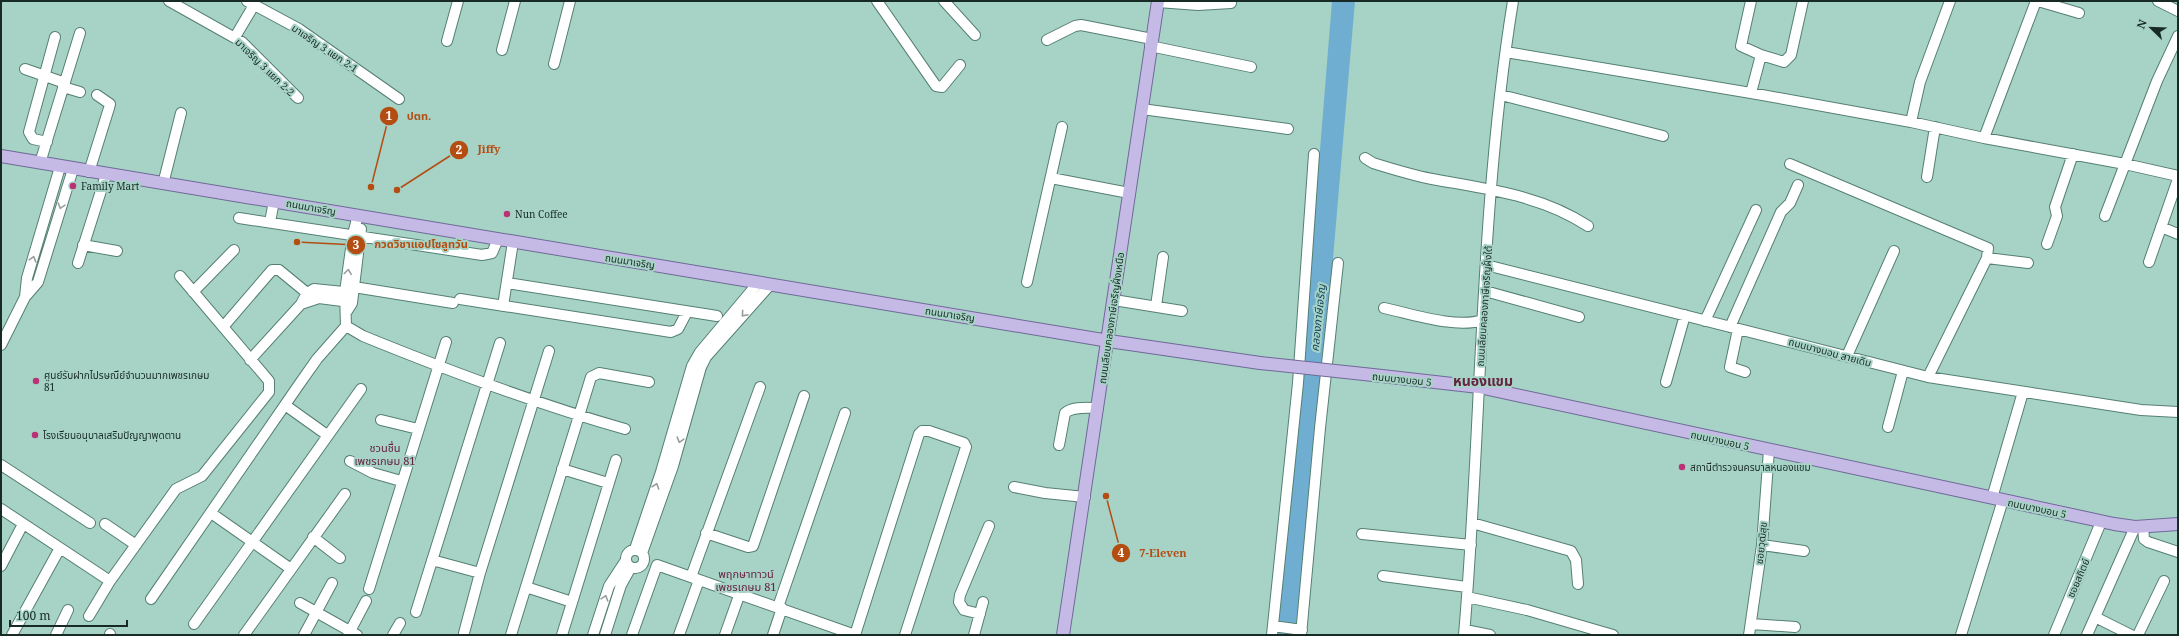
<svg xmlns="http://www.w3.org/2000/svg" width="2179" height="636" viewBox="0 0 2179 636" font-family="'Noto Serif','Noto Sans Thai',serif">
<rect width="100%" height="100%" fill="#a7d3c6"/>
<!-- water -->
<path fill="#70aed1" d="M 1332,1 L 1355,1 L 1324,364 L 1295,635 L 1275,635 L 1303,361 Z"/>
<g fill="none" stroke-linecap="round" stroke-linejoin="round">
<!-- minor casing -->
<g stroke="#557f73" stroke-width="12">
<path id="minor" d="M 169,1 L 242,42 L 298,98
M 247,1 L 299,29 L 399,99
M 877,1 L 936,86 L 942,87 L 960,65
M 944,1 L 975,35
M 1751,1 L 1741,46 L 1761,55
M 2038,1 L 2079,13
M 2158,1 L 2178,11
M 1158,2 L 1198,5 L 1231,3
M 235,37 L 254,5
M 1047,40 L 1075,26 L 1081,25 L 1152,39
M 447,41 L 458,1
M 1150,46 L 1251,67
M 502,50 L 515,1
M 1506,52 L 1751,93 L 1911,122 L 1984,138 L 2125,164 L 2178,176
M 554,64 L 570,1
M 25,69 L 65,83
M 63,87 L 80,92
M 1751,93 L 1761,55 L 1784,62 L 1791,55 L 1803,1
M 1501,95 L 1663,136
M 1142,109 L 1288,129
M 1911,122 L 1920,82 L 1950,1
M 1984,138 L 2036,1
M 47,142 L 33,139 L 29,132 L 55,37
M 1365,158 L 1373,163 C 1392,169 1412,175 1432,179 C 1486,189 1541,195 1588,226
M 40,163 L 80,33
M 1790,164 L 1988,248 L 1987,258 L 1928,377
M 89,172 L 109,108 L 110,104 L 97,95
M 1927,177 L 1935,127
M 1051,178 L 1129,193
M 163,184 L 181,113
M 2105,216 L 2157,81 L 2178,36
M 239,218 L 482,255 L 492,253 L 498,239
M 270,222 L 274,201
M 2161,227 L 2178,234
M 2047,244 L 2057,216 L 2055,207 L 2073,154
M 83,245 L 117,251
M 1987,258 L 2028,263
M 2149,262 L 2178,179
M 78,263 L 106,175
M 1486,265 L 1928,377 L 2141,410 L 2178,412
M 1027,282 L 1062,127
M 507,283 L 717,316
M 354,287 L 453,303
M 1485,291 L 1579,317
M 193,292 L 234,250
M 25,297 L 27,278 L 60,167
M 460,299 L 671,332 L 678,329 L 687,312
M 1114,300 L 1182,311
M 301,304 L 319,298 L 350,302
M 503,306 L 513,242
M 1156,306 L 1163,257
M 1384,308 C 1412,314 1456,329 1483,320
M 347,311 L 352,303 L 361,229
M 1705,321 L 1756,210
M 346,326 L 363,336 C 449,371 536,404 625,429
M 223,327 L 272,270 L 279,270 L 307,293
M 1730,327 L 1781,212 L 1790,203 L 1798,185
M 1738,329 L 1730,367 L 1745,372
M 1,345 L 25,297 L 38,282 L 73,169
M 1847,356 L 1894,251
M 250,360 L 301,304 L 307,293 L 314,289 L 353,293
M 1666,382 L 1685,315
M 285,405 L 327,435
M 381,420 L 418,429
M 1888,427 L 1903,371
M 1059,445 L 1065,413 C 1073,406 1088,408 1098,408
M 350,461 L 373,473 L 401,481
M 1,465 L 90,523
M 562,469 L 608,483
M 1014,487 L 1045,493 L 1085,497
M 1992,498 L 2023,392
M 1,509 L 110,581
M 211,513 L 291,569
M 1472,523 L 1571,551 L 1576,560 L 1578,584
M 105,524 L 136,545
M 2143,526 L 2144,539 L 2148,542 L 2178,552
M 706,533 L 748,547 L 753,546 L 804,396
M 1362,534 L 1471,545
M 313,537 L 340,558
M 1762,545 L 1804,551
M 635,549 L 661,472 L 692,366 L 700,352 L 758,283
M626 559a9 9 0 1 1 18 0a9 9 0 1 1-18 0Z
M 642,553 L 673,466 L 701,367 L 706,357 L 770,285
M 432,560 L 480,573
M 1,566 L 23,524
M 1383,576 L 1467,587
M 691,577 L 760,387
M 526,587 L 572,602
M 369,589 L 446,342
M 1467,597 L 1527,610 L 1613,635
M 151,599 L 298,386 L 317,359 L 346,326 L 345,292 L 353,234 L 358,215
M 300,603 L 357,635
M 778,607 L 845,413
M 416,612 L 500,343
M 980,614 L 964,610 L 959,602 L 960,595 L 989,526
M 89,616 L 110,581 L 176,489 L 202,476 L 269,392 L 269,381 L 180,276
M 2095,617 L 2131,635
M 194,624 L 361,389
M 1751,624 L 1795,627
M 1273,626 L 1302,630
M 1465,630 L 1490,635
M 464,633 L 480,573 L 549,351
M 12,635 L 60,548
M 56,635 L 68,610
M 110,635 L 110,634
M 244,635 L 345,494
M 304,635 L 332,583
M 348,635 L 366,601
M 393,635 L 400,623
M 511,635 L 591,377 L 599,373 L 649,382
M 562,635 L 616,460
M 593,635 L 609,586 L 626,560
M 605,635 L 621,585 L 631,567
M 632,635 L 657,565 L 855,635
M 679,635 L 699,580
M 725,635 L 740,593
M 773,635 L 782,608
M 855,635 L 919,434 L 922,431 L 929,431 L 964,443 L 966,447 L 905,635
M 974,635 L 983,602
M 1272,635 L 1298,383 L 1314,154
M 1301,635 L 1320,428 L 1338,263
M 1464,635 C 1482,424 1479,210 1513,1
M 1749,635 L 1762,545 L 1769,450
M 1961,635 L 2003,500
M 2054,635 L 2101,522
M 2087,635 L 2135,527
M 2138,635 L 2164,581"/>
</g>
<!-- major casing -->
<g stroke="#6f6997" stroke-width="14">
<path id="major" d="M 1,156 L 1109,341 L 1260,363
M 1373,375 L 1479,387 L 2114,524 L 2135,527 L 2178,524
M 1063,635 L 1158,1"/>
</g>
<!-- minor -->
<use href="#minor" stroke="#fff" stroke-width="10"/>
<!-- major -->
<use href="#major" stroke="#c5b9e6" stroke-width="12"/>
<!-- major-bridge casing -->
<g stroke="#6f6997" stroke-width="14" stroke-linecap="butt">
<path id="major-bridge" d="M 1260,363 L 1373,375"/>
</g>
<!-- major-bridge -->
<use href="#major-bridge" stroke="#c5b9e6" stroke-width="12"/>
</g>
<!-- one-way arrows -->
<defs><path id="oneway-chevron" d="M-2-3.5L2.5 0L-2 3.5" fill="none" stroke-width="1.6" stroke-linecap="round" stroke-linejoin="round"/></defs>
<g stroke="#979f9d">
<use href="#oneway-chevron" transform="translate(61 206) rotate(107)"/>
<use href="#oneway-chevron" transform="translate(33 259) rotate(-73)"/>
<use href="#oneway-chevron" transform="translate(348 272) rotate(-83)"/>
<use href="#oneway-chevron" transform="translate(744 314) rotate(131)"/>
<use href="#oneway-chevron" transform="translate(680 440) rotate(106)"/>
<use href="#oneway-chevron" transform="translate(656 486) rotate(-71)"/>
<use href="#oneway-chevron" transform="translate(605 598) rotate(-73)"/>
</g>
<!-- markers -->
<g fill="#b83274" stroke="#a7d3c6" stroke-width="1.5">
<circle cx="73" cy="186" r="4"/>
<circle cx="507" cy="214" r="4"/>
<circle cx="36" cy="381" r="4"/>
<circle cx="35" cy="435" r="4"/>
<circle cx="1682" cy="467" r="4"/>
</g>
<g text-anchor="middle" stroke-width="4" stroke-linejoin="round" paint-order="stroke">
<!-- street labels -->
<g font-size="10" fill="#182a25" stroke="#a7d3c6">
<text transform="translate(325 48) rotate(34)" y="4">มาเจริญ 3 แยก 2-1</text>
<text transform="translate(265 67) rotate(44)" y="4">มาเจริญ 3 แยก 2-2</text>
<text transform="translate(311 207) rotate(10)" y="4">ถนนมาเจริญ</text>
<text transform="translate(630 261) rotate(9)" y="4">ถนนมาเจริญ</text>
<text transform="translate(1484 306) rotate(-86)" y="4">ถนนเลียบคลองภาษีเจริญฝั่งใต้</text>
<text transform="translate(950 314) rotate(9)" y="4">ถนนมาเจริญ</text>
<text transform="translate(1111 318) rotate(-82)" y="4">ถนนเลียบคลองภาษีเจริญฝั่งเหนือ</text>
<text transform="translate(1830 352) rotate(15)" y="4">ถนนบางบอน สายเดิม</text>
<text transform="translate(1402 379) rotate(6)" y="4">ถนนบางบอน 5</text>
<text transform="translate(1720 440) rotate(12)" y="4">ถนนบางบอน 5</text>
<text transform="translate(2037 508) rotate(12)" y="4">ถนนบางบอน 5</text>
<text transform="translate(1761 543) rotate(-84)" y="4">ซอยวุฒิสุข</text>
<text transform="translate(2078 578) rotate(-67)" y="4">ซอยสถิตย์</text>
</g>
<!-- poi labels -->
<g font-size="10" fill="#182a25" stroke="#a7d3c6" text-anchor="start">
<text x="81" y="190">Family Mart</text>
<text x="515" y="218">Nun Coffee</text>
<text x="44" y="379">ศูนย์รับฝากไปรษณีย์จำนวนมากเพชรเกษม<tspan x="44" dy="12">81</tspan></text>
<text x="43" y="439">โรงเรียนอนุบาลเสริมปัญญาพุดตาน</text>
<text x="1690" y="471">สถานีตำรวจนครบาลหนองแขม</text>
</g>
<!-- water labels -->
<g font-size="11" font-style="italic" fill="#11435c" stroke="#a7d3c6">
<text transform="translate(1318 318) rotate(-84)" y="4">คลองภาษีเจริญ</text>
</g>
<!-- neighbourhood labels -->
<g font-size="11" fill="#652341" stroke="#a7d3c6">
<text x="385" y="452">ชวนชื่น<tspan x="385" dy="13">เพชรเกษม 81</tspan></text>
<text x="746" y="578">พฤกษาทาวน์<tspan x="746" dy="13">เพชรเกษม 81</tspan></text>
</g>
<!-- district labels -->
<g font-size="14" font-weight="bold" fill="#652341" stroke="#a7d3c6">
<text x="1483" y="386">หนองแขม</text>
</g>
</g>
<!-- callouts -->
<path fill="none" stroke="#b44d12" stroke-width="1.5" d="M371 187L389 116M397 190L459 150M297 242L356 245M1106 496L1121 553"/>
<g fill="#b44d12" stroke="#a7d3c6" stroke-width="1.5">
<circle cx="371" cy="187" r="4"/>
<circle cx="397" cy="190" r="4"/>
<circle cx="297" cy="242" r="4"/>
<circle cx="1106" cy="496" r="4"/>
<circle cx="389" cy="116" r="10"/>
<circle cx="459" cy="150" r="10"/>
<circle cx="356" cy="245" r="10"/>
<circle cx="1121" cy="553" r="10"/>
</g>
<g font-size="12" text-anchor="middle" font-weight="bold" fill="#fff">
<text x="389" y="120">1</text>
<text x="459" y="154">2</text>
<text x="356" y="249">3</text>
<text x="1121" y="557">4</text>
</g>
<g font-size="11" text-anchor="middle" font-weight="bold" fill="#b44d12" stroke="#a7d3c6" stroke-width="4" stroke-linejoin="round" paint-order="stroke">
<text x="419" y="120">ปตท.</text>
<text x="489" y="153">Jiffy</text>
<text x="421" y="248">กวดวิชาแอปโซลูทวัน</text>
<text x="1163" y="557">7-Eleven</text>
</g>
<!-- border -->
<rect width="2179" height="636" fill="none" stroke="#182a25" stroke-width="4"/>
<!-- north arrow -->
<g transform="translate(2151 28) rotate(293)" stroke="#a7d3c6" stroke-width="3" paint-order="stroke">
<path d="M0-3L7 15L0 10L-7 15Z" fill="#182a25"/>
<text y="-6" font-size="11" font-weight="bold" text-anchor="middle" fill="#182a25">N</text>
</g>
<!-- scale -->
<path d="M10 620v6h117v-6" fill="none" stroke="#182a25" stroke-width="2"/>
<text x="16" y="620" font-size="12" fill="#182a25" stroke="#a7d3c6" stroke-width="3" paint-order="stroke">100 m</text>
</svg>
